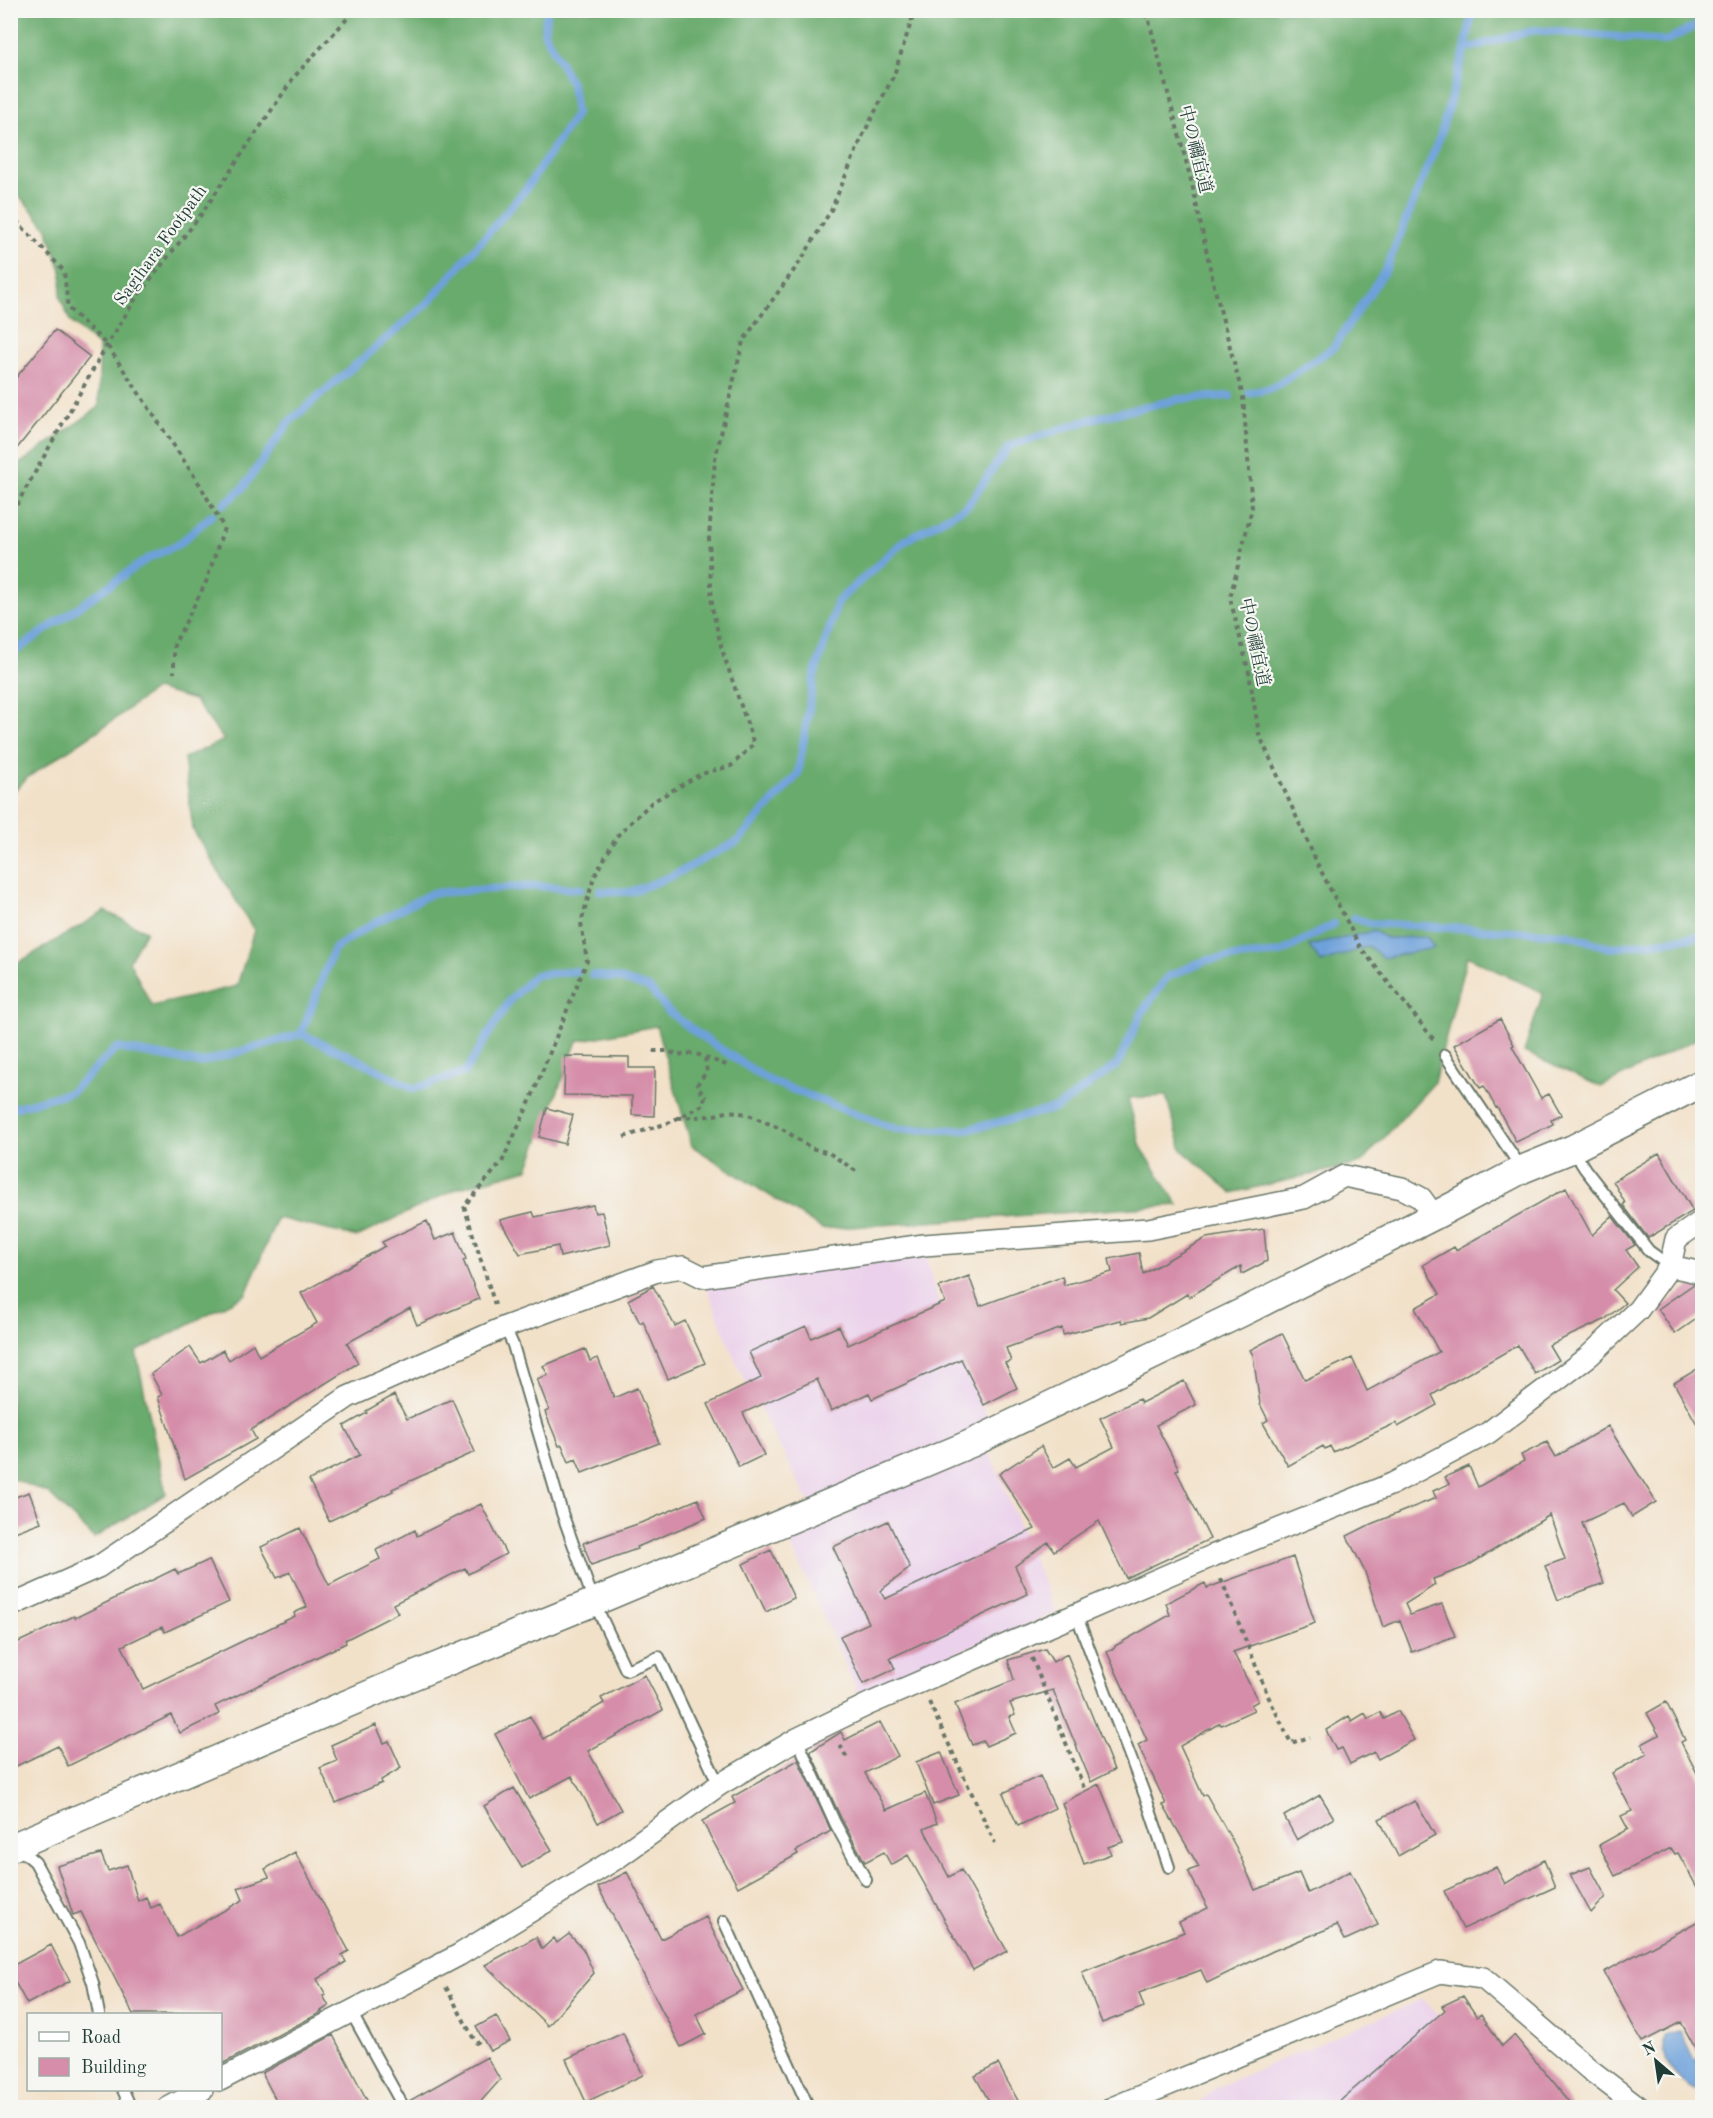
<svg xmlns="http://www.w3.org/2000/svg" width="1713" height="2118" viewBox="0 0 1713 2118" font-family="'Old Standard TT','Noto Serif JP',serif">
<rect width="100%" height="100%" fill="#f6f6f2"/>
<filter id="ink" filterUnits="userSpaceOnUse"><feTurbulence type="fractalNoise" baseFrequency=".0167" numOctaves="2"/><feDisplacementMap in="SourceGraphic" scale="12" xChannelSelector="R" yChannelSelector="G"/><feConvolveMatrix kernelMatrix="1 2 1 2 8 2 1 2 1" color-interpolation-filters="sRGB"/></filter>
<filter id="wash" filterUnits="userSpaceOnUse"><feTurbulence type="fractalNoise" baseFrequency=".008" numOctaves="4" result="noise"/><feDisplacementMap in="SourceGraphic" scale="24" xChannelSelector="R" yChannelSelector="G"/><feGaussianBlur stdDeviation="1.35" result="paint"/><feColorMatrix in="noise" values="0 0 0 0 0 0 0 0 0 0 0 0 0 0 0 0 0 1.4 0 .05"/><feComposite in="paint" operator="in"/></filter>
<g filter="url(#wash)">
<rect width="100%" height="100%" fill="#f2e1c9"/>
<!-- built -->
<path fill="#ebd1eb" d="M 924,1245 L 933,1285 L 949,1334 L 994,1432 L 983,1437 L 1056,1613 L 959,1652 L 860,1697 L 781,1523 L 812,1508 L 736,1363 L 703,1277 Z
M 1423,1999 L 1522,2107 L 1193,2108 L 1215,2088 Z"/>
<!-- forest -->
<path fill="#69aa6d" stroke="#447450" stroke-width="1.5" d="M 11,11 L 1702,11 L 1702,1036 L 1601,1087 L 1524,1052 L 1543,993 L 1467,956 L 1434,1083 L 1361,1163 L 1232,1193 L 1182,1150 L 1166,1096 L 1128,1098 L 1141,1147 L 1178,1205 L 822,1229 L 692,1146 L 656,1026 L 577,1041 L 528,1169 L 456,1189 L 357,1237 L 277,1218 L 246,1294 L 136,1352 L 166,1494 L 94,1538 L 48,1493 L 11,1478 L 11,967 L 105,911 L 146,931 L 129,961 L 152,1006 L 237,986 L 254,930 L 193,830 L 184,758 L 224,740 L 194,700 L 155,689 L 111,722 L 28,777 L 11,794 L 11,470 L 99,407 L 99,347 L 70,321 L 60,297 L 62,273 L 46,227 L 11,186 Z"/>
<!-- water -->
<path fill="#6ea1da" stroke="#466f87" stroke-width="1.5" d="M 1374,931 L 1386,938 L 1427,937 L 1434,948 L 1383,958 L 1368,946 L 1321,963 L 1309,946 Z
M 1679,2030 L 1694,2060 L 1702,2058 L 1702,2088 L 1696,2090 C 1674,2078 1660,2062 1665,2036 Z"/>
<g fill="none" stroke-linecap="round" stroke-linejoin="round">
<!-- stream -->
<path stroke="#6ea1da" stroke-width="8" d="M 1465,49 L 1473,10
M 1249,393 L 1273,388 L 1333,348 L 1386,269 L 1439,139 L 1465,49 L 1535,30 L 1666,41 L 1702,23
M 224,504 L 243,488 L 290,421 L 429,302 L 526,189 L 576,114 L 572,85 L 544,32 L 547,10
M 10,655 L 147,559 L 179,544 L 212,515
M 600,891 L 631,892 L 672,876 L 738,841 L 798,774 L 814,677 L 838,601 L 904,541 L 967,506 L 1009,446 L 1095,418 L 1180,399 L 1230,396
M 1354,918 L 1369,923 L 1566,934 L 1610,948 L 1702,936
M 592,975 L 617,978 L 649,988 L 668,1011 L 698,1034 L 768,1080 L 896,1129 L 966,1130 L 1057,1108 L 1117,1065 L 1143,1011 L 1167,977 L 1206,960 L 1280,953 L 1334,924
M 301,1034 L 334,949 L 372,924 L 432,893 L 537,886 L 581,889
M 10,1109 L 71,1092 L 117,1048 L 200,1063 L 301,1034 L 357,1059 L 414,1089 L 465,1072 L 510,1000 L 535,975 L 577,971"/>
</g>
<g id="blocks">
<!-- building -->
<path fill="#d58da9" d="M 55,330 L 90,357 L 10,457 L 10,385 Z
M 1500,1019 L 1514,1045 L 1512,1046 L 1541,1098 L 1549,1094 L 1561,1115 L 1551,1120 L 1553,1124 L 1516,1142 L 1497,1107 L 1496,1108 L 1484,1086 L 1480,1088 L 1454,1045 Z
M 565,1056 L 629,1057 L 629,1068 L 655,1068 L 654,1116 L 632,1115 L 632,1096 L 564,1095 Z
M 547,1108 L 573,1115 L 565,1144 L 539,1137 Z
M 1659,1153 L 1693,1211 L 1648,1238 L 1623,1205 L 1625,1203 L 1613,1181 Z
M 1566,1188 L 1592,1235 L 1612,1216 L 1635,1245 L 1626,1250 L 1638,1267 L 1613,1290 L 1625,1303 L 1604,1320 L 1549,1345 L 1558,1360 L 1535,1374 L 1518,1345 L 1444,1387 L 1444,1388 L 1432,1395 L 1437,1405 L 1398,1427 L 1396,1423 L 1333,1452 L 1330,1446 L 1325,1449 L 1323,1446 L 1288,1466 L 1263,1423 L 1268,1420 L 1260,1404 L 1253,1355 L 1250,1350 L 1282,1333 L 1305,1380 L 1352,1358 L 1367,1391 L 1439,1352 L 1415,1308 L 1440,1294 L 1423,1265 L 1454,1247 L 1456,1250 Z
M 593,1205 L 595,1213 L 602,1212 L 610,1245 L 560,1257 L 558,1246 L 520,1254 L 500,1220 L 533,1212 L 535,1217 Z
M 427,1221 L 435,1240 L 455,1232 L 466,1259 L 463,1260 L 479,1299 L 417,1325 L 410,1308 L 347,1343 L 358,1363 L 251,1430 L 256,1439 L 185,1479 L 158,1397 L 162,1395 L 151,1374 L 190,1347 L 201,1363 L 223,1350 L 229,1360 L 253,1344 L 259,1356 L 317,1323 L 301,1293 L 385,1246 L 382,1242 Z
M 1264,1229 L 1267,1261 L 1242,1274 L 1241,1266 L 1189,1297 L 1187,1294 L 1148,1318 L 1122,1323 L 1121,1320 L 1063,1335 L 1062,1328 L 1006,1348 L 1011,1361 L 1005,1363 L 1017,1388 L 984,1405 L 961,1359 L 872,1399 L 869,1393 L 831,1411 L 817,1379 L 743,1413 L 764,1455 L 739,1467 L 708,1404 L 761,1378 L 749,1352 L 806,1326 L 811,1338 L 839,1326 L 848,1345 L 945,1302 L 939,1287 L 969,1276 L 980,1306 L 1062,1276 L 1064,1285 L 1112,1272 L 1109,1259 L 1139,1253 L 1143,1274 L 1206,1238 Z
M 1694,1284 L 1702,1285 L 1702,1315 L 1675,1334 L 1658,1309 Z
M 653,1286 L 675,1326 L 685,1321 L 705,1363 L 668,1379 L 643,1321 L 640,1323 L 628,1300 Z
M 585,1349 L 590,1361 L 598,1358 L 614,1398 L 637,1388 L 659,1443 L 582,1473 L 576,1459 L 569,1462 L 562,1445 L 559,1446 L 545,1412 L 549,1410 L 537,1379 L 548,1375 L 543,1366 Z
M 1702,1366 L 1702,1433 L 1674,1383 Z
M 1184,1381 L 1196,1405 L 1156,1425 L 1179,1469 L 1176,1470 L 1210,1539 L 1126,1578 L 1099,1521 L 1054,1551 L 1048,1542 L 1015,1566 L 1028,1594 L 890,1658 L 895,1669 L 863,1684 L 840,1636 L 869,1623 L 833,1547 L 888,1521 L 910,1568 L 880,1591 L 885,1599 L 1035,1529 L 999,1474 L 1041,1446 L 1053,1468 L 1070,1458 L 1076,1467 L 1114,1447 L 1100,1418 L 1139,1399 L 1141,1403 Z
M 394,1395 L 407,1419 L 452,1399 L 475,1452 L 392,1489 L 393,1491 L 329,1521 L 309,1480 L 360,1455 L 344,1426 L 367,1413 L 366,1411 Z
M 1608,1426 L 1656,1502 L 1632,1517 L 1624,1503 L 1582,1523 L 1604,1583 L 1558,1600 L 1545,1566 L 1565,1559 L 1550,1515 L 1466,1567 L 1433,1579 L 1435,1585 L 1405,1604 L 1410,1615 L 1442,1604 L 1455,1636 L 1412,1652 L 1400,1620 L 1383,1627 L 1365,1572 L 1347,1536 L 1371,1524 L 1436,1498 L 1433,1491 L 1449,1484 L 1445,1477 L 1469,1466 L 1478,1487 L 1524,1461 L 1521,1455 L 1547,1442 L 1556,1457 Z
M 29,1492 L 41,1522 L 10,1534 L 10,1499 Z
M 698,1499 L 706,1518 L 637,1547 L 637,1549 L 591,1565 L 583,1543 L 646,1521 Z
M 481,1504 L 506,1554 L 468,1574 L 465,1568 L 393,1604 L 398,1613 L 345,1640 L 346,1643 L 215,1706 L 219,1714 L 180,1733 L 171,1715 L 68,1766 L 58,1746 L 10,1769 L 10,1646 L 74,1616 L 75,1618 L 175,1569 L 178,1574 L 209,1560 L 229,1602 L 165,1632 L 162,1627 L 122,1646 L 143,1689 L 295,1616 L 294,1613 L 307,1607 L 290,1572 L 277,1578 L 261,1547 L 300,1528 L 329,1585 L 380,1559 L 376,1550 L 415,1530 L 417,1536 Z
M 771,1550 L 794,1598 L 766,1612 L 743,1564 Z
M 1293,1557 L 1315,1623 L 1233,1652 L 1258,1701 L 1251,1705 L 1254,1710 L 1221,1725 L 1220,1723 L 1180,1746 L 1203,1796 L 1206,1794 L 1237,1849 L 1255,1890 L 1299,1873 L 1308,1893 L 1350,1871 L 1378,1925 L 1345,1940 L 1337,1925 L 1273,1951 L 1207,1983 L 1201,1970 L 1139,1993 L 1144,2007 L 1102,2023 L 1082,1972 L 1184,1932 L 1179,1922 L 1208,1908 L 1188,1871 L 1199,1867 L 1163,1805 L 1166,1804 L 1138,1745 L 1147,1740 L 1107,1652 L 1115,1647 L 1115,1646 L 1170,1615 L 1166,1603 L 1205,1583 L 1207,1588 Z
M 1045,1649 L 1053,1662 L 1067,1654 L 1114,1770 L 1091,1782 L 1053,1690 L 1010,1703 L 1015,1715 L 1009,1717 L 1016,1733 L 986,1746 L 983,1741 L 972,1745 L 955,1704 L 1014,1680 L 1008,1660 Z
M 645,1675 L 663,1710 L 588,1751 L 621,1810 L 598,1823 L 572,1776 L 529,1799 L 495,1734 L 530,1716 L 543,1739 L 604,1703 L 601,1698 Z
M 1666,1702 L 1685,1740 L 1681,1742 L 1702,1783 L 1702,1896 L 1678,1853 L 1675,1854 L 1671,1848 L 1615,1876 L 1599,1845 L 1628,1829 L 1621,1816 L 1632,1811 L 1612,1773 L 1647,1754 L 1642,1744 L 1659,1735 L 1647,1713 Z
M 1398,1711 L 1414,1740 L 1378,1759 L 1374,1752 L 1350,1764 L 1342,1748 L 1336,1750 L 1326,1730 L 1349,1716 L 1352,1721 L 1365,1713 L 1368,1719 L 1380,1712 L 1384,1719 Z
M 880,1722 L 898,1756 L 865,1773 L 886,1810 L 925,1793 L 937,1823 L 924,1829 L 949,1877 L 961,1870 L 1007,1951 L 973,1970 L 908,1855 L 891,1865 L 884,1852 L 865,1862 L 842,1820 L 811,1753 L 811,1751 L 841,1732 L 845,1740 Z
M 376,1725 L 384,1743 L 389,1741 L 401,1768 L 381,1780 L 382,1783 L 336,1803 L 320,1768 L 337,1761 L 331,1745 Z
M 941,1752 L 959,1795 L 933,1805 L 916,1762 Z
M 798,1760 L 831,1831 L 796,1851 L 798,1854 L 738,1887 L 702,1821 L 735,1803 L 732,1797 Z
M 1040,1776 L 1055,1808 L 1018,1826 L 1003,1793 Z
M 1099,1784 L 1123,1842 L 1108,1847 L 1111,1854 L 1084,1864 L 1062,1803 Z
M 514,1788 L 552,1850 L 522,1868 L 484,1806 Z
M 1320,1795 L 1334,1818 L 1297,1840 L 1284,1816 Z
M 1415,1801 L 1435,1835 L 1398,1856 L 1379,1819 Z
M 295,1852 L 349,1951 L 342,1955 L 346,1962 L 317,1979 L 326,1995 L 323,1996 L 329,2006 L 321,2011 L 322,2012 L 220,2065 L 220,2014 L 133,2014 L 81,1912 L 73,1915 L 57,1866 L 101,1854 L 108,1871 L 127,1865 L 138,1901 L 146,1897 L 151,1908 L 160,1904 L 177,1937 L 243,1900 L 238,1888 L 269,1877 L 265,1869 Z
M 1544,1860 L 1555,1887 L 1463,1929 L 1444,1891 L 1496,1867 L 1505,1884 Z
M 1590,1867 L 1606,1897 L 1591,1913 L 1570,1875 Z
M 627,1872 L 661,1939 L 706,1917 L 743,1990 L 696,2014 L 706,2034 L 681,2047 L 598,1887 Z
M 1702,1919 L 1702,2061 L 1681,2022 L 1642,2042 L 1604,1972 Z
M 569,1934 L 583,1949 L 594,1973 L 548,2026 L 485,1965 L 536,1937 L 542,1949 L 554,1938 L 557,1943 Z
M 51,1945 L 70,1981 L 27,2004 L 10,1973 L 10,1967 Z
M 1463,1996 L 1477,2017 L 1481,2014 L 1502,2046 L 1514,2035 L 1574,2108 L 1332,2108 L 1445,2010 L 1442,2006 Z
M 496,2016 L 510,2041 L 490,2051 L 476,2027 Z
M 623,2033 L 643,2075 L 586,2102 L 566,2059 Z
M 333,2035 L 371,2108 L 280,2108 L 262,2073 Z
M 487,2057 L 500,2080 L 475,2108 L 411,2108 L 409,2101 Z
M 998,2064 L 1022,2108 L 993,2108 L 975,2076 Z"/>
</g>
</g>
<g filter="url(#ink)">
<use href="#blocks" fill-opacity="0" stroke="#697668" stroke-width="1.5"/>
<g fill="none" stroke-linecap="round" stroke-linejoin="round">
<!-- service casing -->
<g stroke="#697668" stroke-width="14">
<path id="service" d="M 1445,1055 L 1522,1169
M 1573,1150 L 1585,1169 L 1649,1251 L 1670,1266
M 505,1327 L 513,1345 L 562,1513 L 594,1602 L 626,1670 L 659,1657 L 719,1785
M 1076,1614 L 1147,1801 L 1169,1867
M 797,1739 L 835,1823 L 866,1880
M 16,1846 L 35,1862 L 79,1943 L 93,1983 L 99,2014
M 724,1921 L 809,2108
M 351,2012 L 404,2108
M 123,2090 L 131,2108"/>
</g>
<!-- minor casing -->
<g stroke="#697668" stroke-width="24">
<path id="minor" d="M 1670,1266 L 1702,1273
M 10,1606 L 98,1567 L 348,1397 L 505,1327 L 657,1271 L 683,1267 L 703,1277 L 924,1245 L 1148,1229 L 1304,1198 L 1344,1176 L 1402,1188 L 1421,1198 L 1434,1216
M 220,2080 L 459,1955 L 617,1858 L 719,1785 L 797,1739 L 869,1704 L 1212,1556 L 1392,1484 L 1488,1433 L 1589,1356 L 1638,1310 L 1670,1266 L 1676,1239 L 1702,1221
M 168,2108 L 202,2090
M 1112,2108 L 1440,1972 L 1483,1978 L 1589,2069 L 1640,2108"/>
</g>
<!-- tertiary casing -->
<g stroke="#697668" stroke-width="30">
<path id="tertiary" d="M 10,1848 L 391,1685 L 594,1602 L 972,1443 L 1247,1310 L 1434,1216 L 1523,1169 L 1572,1149 L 1702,1083"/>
</g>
<!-- path -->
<path stroke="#697668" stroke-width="4" stroke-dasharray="4.5 4.5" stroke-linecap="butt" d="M 1126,10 L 1148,17 L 1192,184 L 1214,286 L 1243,397 L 1252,508 L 1230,598 L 1249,673 L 1259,734 L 1318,865 L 1360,947 L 1434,1040
M 1147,10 L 1148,17 L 1154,10
M 10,214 L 64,271 L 68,308 L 107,345 L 200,485 L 224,528 L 206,582 L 174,645 L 174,673
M 10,511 L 16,506 L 107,345 L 136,298 L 200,216 L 294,77 L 355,10
M 653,1051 L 669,1051 L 677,1055 L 694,1053 L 729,1066
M 678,1118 L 711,1116 L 730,1111 L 746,1114 L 784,1130 L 811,1148 L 829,1153 L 856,1171
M 624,1137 L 668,1123 L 703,1105 L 705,1097 L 697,1086 L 700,1079 L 707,1073 L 705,1056
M 495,1305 L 464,1206 L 502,1162 L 531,1099 L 587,961 L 581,923 L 594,877 L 617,836 L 652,802 L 701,774 L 731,766 L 754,744 L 722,650 L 712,607 L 709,537 L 715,459 L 743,341 L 802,259 L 831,210 L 863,135 L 894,75 L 915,10
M 1221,1579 L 1268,1696 L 1291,1743 L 1310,1737
M 1032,1658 L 1084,1788
M 929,1702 L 995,1843
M 840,1745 L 847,1758
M 446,1987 L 476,2043 L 481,2040"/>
<!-- service -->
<use href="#service" stroke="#fff" stroke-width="10"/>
<!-- minor -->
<use href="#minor" stroke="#fff" stroke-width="21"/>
<!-- tertiary -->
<use href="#tertiary" stroke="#fff" stroke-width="27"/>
</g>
</g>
<g text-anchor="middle" stroke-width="4.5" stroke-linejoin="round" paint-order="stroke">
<!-- street labels -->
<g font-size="18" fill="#1f3d34" stroke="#f6f6f2">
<text transform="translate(1196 149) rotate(76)" y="6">中の禰宜道</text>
<text transform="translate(160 245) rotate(-54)" y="6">Sagihara Footpath</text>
<text transform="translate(1255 642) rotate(78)" y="6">中の禰宜道</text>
</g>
</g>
<!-- margin -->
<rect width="1713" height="2118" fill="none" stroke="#f6f6f2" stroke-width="36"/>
<!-- legend -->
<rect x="27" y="2013" width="195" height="78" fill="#f6f6f2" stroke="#a0aca6" stroke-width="1.5"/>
<rect x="39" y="2032" width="30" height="9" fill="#ffffff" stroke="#a0aca6" stroke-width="1.5"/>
<text x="81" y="2043" font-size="18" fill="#1f3d34">Road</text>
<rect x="39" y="2058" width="30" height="18" fill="#d58da9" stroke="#a0aca6" stroke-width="1.5"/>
<text x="81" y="2073" font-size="18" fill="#1f3d34">Building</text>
<!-- north arrow -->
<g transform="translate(1656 2061) rotate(331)" stroke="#f6f6f2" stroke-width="4.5" paint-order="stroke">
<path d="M0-4.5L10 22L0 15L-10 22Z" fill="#1f3d34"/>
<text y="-9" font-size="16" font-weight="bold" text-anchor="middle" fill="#1f3d34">N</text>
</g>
</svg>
